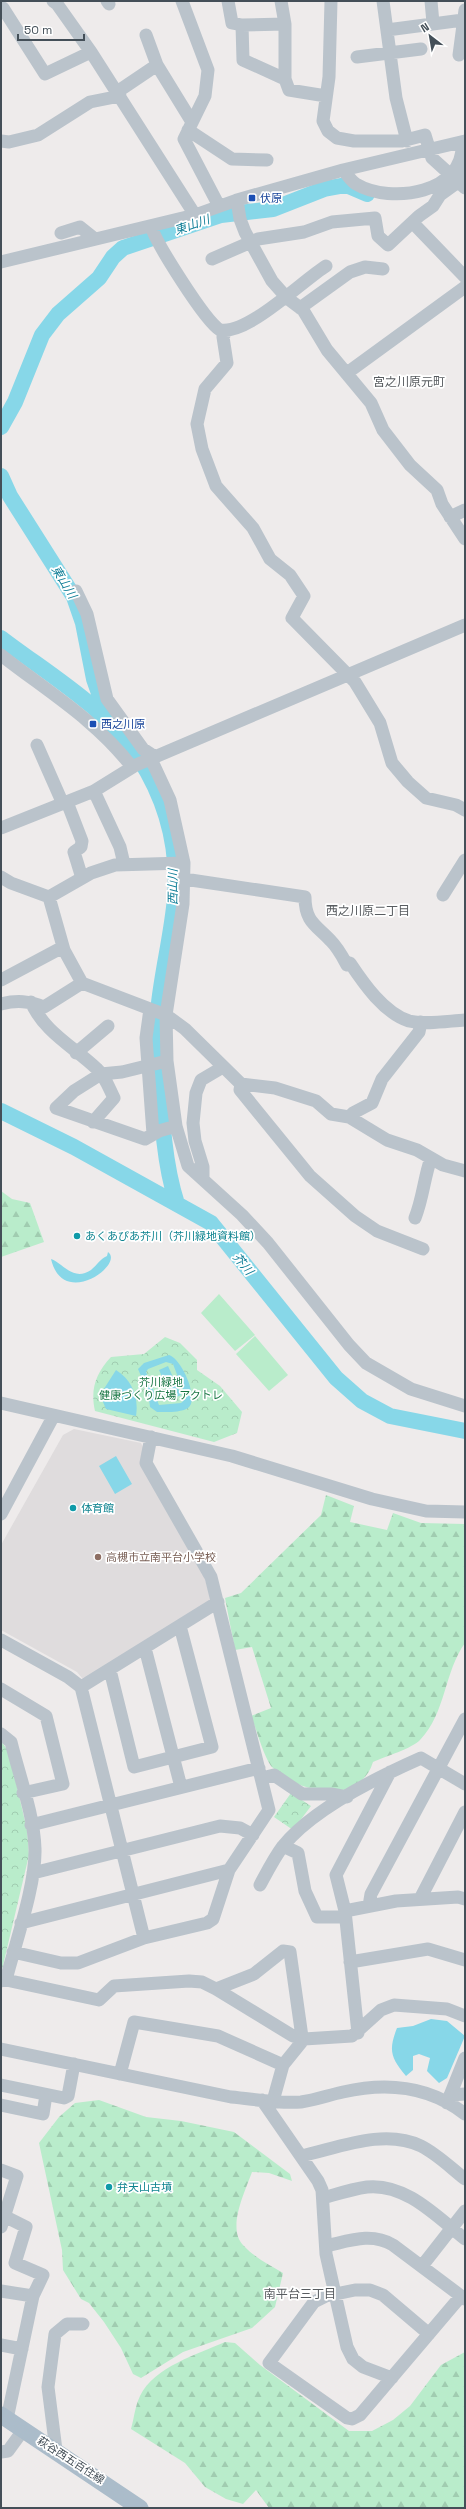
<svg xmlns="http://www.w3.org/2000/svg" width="466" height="2509" viewBox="0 0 466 2509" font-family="'Space Grotesk','Noto Sans JP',sans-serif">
<defs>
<pattern id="forest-firs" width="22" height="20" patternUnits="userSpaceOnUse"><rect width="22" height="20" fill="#b9eccb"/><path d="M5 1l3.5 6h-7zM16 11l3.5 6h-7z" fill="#a0ccb0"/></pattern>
<pattern id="park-crowns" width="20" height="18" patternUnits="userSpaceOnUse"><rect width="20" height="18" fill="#b9eccb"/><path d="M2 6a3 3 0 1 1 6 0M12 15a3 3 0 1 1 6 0" fill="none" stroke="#a0ccb0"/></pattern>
</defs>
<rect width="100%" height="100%" fill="#eeebeb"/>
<!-- education -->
<path fill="#dfdcdd" d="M 74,1429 L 141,1443 L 202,1570 L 212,1602 L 87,1677 L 82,1678 L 77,1672 L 1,1630 L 1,1545 L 63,1435 Z"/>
<!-- forest -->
<path fill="url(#forest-firs)" d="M 1,1191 L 12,1199 L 30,1203 L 44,1242 L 1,1257 Z
M 326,1495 L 354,1506 L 350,1522 L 387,1530 L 393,1513 L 421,1523 L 465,1524 L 465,1643 C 444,1672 446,1713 420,1740 C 413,1748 384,1757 373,1762 C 359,1807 298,1793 272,1767 C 264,1758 256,1728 251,1716 L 271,1708 L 252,1647 L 235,1650 L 225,1598 L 241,1593 L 321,1515 Z
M 99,2100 L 146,2117 L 181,2121 L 234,2132 L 290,2174 L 292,2181 L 269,2173 L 252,2172 C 245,2192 226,2229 244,2246 C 254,2257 270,2265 283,2273 L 275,2307 L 252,2328 L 183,2352 L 141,2378 L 133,2374 L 121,2348 L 104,2322 L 89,2303 L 81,2299 L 63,2270 L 62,2250 L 39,2143 L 59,2117 L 75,2103 Z
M 225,2342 L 235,2343 L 260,2365 L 349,2431 L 372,2431 L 393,2420 L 410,2406 L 441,2365 L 465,2352 L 465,2508 L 269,2508 L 256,2490 L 243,2504 L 226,2499 L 205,2487 L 185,2463 L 131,2429 C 134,2419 135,2406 140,2396 C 154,2367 198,2354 225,2342 Z"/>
<!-- park -->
<path fill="url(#park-crowns)" d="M 165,1337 L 180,1343 L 197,1360 L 197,1370 L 220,1386 L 242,1412 L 237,1433 L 214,1442 L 95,1411 C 90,1389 96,1373 111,1357 L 144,1354 Z
M 1,1741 L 9,1752 L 27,1830 L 29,1855 L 1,1974 Z
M 291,1793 L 311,1806 L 293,1830 L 274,1817 Z"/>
<!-- garden -->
<path fill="#b9eccb" d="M 219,1294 L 255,1335 L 235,1351 L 201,1313 Z
M 255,1336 L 288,1375 L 269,1391 L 236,1354 Z"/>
<!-- water -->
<path fill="#87d7e8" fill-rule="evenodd" d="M 108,1252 C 125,1264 63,1310 51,1259 C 63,1263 73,1282 91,1270 C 97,1265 100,1259 107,1256 Z
M 169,1355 C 181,1358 200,1399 188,1408 C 180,1413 165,1412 157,1412 L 150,1407 L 148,1392 L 138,1369 L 144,1363 ZM 166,1362 L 173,1364 L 186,1398 L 181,1403 L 159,1405 L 146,1372 L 148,1369 Z
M 168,1366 L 181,1395 L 172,1399 L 159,1370 Z
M 116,1370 C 132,1380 139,1397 136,1416 L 106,1409 L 100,1395 Z
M 116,1456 L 132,1484 L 115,1494 L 99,1466 Z
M 431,2019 L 447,2021 L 465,2036 L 447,2078 L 439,2083 L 427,2071 L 430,2058 L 419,2054 L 413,2056 L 413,2070 L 406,2076 C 391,2058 388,2051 397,2028 L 413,2026 Z"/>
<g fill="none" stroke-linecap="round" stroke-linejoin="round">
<!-- river -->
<path stroke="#87d7e8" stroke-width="16" d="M 1,427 L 15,402 L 42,335 L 58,314 L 99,278 L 113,257 L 123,248 L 221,215 L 273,209 L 324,189 L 346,185 L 367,194
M 1,476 L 10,496 L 74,597 L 83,623 L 94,679 L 106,713
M 1,638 C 48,674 106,707 139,758 C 166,800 179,848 175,898 C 172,933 163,968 159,1003 C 156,1028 158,1053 160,1077 C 162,1121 164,1163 177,1204
M 1,1111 L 74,1147 L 211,1223 L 336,1378 L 362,1401 L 390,1416 L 465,1431"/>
<!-- minor -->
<path stroke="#bac3cb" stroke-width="13" d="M 53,1 L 57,4 L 91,52 L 195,215
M 107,1 L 109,4
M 182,1 L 208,70 L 205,96 L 184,139 L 219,206
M 228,1 L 232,23 L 242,25 L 243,60 L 285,79 L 289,90 L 326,96
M 281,1 L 285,24 L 285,79
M 331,1 L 329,77 L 323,121 L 328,131 L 337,138 L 354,141 L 402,141 L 425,135 L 432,158 L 465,188
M 383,1 L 396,98 L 407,141
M 431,1 L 433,23
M 1,9 L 3,8 L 45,74 L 91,52
M 242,25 L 285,24
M 387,30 L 463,20
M 146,35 L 157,65 L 192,122
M 459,55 L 465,10
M 357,57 L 421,49
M 117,92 L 157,65
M 188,130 L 232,159 L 267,160
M 1,141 L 9,142 L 38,135 L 90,102 L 120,96
M 343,170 C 347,174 351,181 356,184 C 391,205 466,193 462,142
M 237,200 L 240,219 L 245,232 L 272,281 L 287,298 L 303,310 L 327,350 L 371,403 L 383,430 L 410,465 L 437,490 L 442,504 L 465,539
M 413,223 L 465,277
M 151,226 C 156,243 205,321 220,330 C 248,335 302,281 326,266
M 61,233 L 80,227 L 95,239
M 212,259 L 258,239 L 304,232 L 332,222 L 375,218 L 378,236 L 388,245 L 419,216 L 433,206 L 440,195 L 458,182 L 465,172
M 1,262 L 195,215 L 237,200 L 343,170 L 465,141
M 300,308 L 350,272 L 365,267 L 383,269
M 226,331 L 223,337 L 227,363 L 205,389 L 197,424 L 202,449 L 216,486 L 253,528 L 270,559 L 290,575 L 304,596 L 292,618 L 355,682 L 380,723 L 392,763 L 408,782 L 426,798 L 456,805 L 465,810
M 347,373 L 465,287
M 450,517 L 465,510
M 76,591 L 87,614 L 107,699 L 143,749 L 155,757
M 1,655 C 47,691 96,720 132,767
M 37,745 L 63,804
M 151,759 L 170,800 L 184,863 L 183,904 L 166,1015 L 167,1061 L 176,1126 L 188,1166 L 242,1215 L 268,1243 L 349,1345 L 366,1363 L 411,1389 L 465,1406
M 94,791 L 120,847 L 124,864
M 67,802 L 82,841 L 81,847 L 74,852 L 82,878
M 1,828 L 94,791 L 136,765 L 465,625
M 1,877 L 11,883 L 49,897 L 91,873 L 115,865 L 184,863
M 184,879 L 305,897 C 305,922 316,925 331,941 C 338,948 342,956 347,965 L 350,963 C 364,984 384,1013 409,1021 C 426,1025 448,1021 465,1020
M 443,895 L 465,860
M 49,897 L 64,950 L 82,983
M 1,980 L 63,947
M 31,1002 C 44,1032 74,1047 97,1069 C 105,1076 109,1088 114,1098 L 93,1122
M 1,1004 C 17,1000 29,1001 44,1007 L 82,983 L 166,1015 L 185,1029 L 241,1084 L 275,1088 L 316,1101 L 331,1114 L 349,1117 L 387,1140 L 417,1150 L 443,1165 L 465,1171
M 150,1009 L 146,1038 L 153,1134
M 76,1053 L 108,1026
M 167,1061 L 122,1072 L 101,1074 L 74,1091 L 56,1108 L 145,1139 L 159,1131 L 176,1126
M 241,1084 L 240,1090 L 310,1176 L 355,1216 L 377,1231 L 423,1249
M 349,1117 L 353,1113 L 372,1103 L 382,1079 L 419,1032 L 421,1022
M 203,1179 L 203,1167 L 195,1141 L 193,1123 L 196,1093 L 201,1080 L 223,1067
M 415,1218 C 423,1198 424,1178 431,1158
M 1,1403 L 232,1456 L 372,1499 L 426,1511 L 465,1512
M 1,1514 L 53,1417
M 1,1640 L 68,1677 L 81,1687 L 144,1938
M 145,1648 L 181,1787
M 110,1670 L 134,1767 L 212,1747 L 180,1626
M 81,1687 L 218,1602
M 1,1689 L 46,1716 L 63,1784 L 23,1793
M 1,1734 L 11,1742 C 19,1775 34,1815 35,1849 C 36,1885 15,1944 6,1980
M 262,1778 L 274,1775 L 302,1794 L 331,1794 L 347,1797
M 31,1825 L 259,1768
M 283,1846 L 298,1853 L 305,1891 L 317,1917 L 345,1917
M 33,1873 L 220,1826 L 240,1828 L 253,1835
M 260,1885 C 267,1872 274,1858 283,1846 C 313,1809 378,1777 421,1758 L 465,1784
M 420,1899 L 465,1812
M 369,1906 L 371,1894 L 465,1719
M 345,1911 L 336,1875 L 390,1772
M 21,1923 L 229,1870
M 13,1952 L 61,1963 L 78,1963 L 144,1938 L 207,1923 L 213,1919 L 229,1870 L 269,1810 L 211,1577 L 146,1463 L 151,1437
M 350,1962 L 428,1949 L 465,1960
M 1,1981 L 6,1980 L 99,2000 L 114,1986 L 189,1981 L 202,1982 L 216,1989
M 358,2033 L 345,1911 L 396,1901 L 458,1897 L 465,1899
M 302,2037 L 293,2036 L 216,1989 L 254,1974 L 283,1951 L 290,1952 L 302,2037 L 304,2039
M 1,2049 L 231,2097 C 254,2099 278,2104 301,2102 C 315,2100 329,2095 343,2092 C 386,2082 429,2086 465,2114
M 120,2074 L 134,2022 L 218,2036 L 283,2065
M 1,2085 L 64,2098 L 68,2096 L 74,2064
M 450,2095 L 465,2094
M 262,2100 L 318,2181 L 322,2190 L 326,2254 L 347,2347 L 353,2359 L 363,2367 L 392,2378
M 273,2101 L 283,2065 L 304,2039 L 352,2036 L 381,2010 L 394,2005 L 447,2009 L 465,2016
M 447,2103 L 465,2058
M 1,2105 L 43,2114 L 46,2095
M 301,2156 C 338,2148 384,2128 421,2146 C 437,2154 451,2168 465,2179
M 1,2170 L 17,2176 L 1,2227
M 323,2198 C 337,2194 352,2189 367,2187 C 406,2183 437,2217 465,2239
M 4,2216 L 26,2227 L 15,2263 L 43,2275 L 33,2296
M 326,2246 C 349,2241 371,2232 393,2245 L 465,2299
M 422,2266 L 465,2211
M 1,2291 L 33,2296 L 7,2419
M 429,2334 L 383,2295 L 370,2290 L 355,2290 L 326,2296 L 314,2302 L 269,2363 L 347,2418 L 352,2419 L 360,2415 C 394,2375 427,2336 461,2296
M 1,2345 L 22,2349
M 56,2450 L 48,2387 L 55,2334 L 67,2324 L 83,2324
M 1,2452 L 8,2451 L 24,2429"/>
<!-- major -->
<path stroke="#abbcca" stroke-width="17" d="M 1,2415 L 140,2508"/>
</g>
<!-- markers -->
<g fill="#1a4fb4" stroke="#fff" stroke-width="1.5">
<rect x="248" y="194" width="8" height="8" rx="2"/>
<rect x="89" y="720" width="8" height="8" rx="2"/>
</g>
<g fill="#0f9aa8" stroke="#fff" stroke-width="1.5">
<circle cx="77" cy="1236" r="4"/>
<circle cx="73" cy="1508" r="4"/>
<circle cx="109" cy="2187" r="4"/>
</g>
<circle fill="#8d6e63" stroke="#fff" stroke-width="1.5" cx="98" cy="1557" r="4"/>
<g text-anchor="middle" stroke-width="3.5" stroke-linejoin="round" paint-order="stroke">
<!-- transit labels -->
<g font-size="11" fill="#164399" stroke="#fff" text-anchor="start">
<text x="260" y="202">伏原</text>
<text x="101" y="728">西之川原</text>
</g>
<!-- culture labels -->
<g font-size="11" fill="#0d838f" stroke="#fff" text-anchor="start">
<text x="85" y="1240">あくあぴあ芥川（芥川緑地資料館）</text>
<text x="81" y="1512">体育館</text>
<text x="117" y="2191">弁天山古墳</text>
</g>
<!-- park labels -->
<g font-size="11" fill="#197644" stroke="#fff">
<text x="161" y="1386">芥川緑地<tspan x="161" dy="13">健康づくり広場 アクトレ</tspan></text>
</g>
<!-- education labels -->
<g font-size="11" fill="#785e54" stroke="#fff" text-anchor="start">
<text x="106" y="1561">高槻市立南平台小学校</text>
</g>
<!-- street labels -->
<g font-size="11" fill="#444f58" stroke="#fff">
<text transform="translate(71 2460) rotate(33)" y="4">萩谷西五百住線</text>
</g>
<!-- water labels -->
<g font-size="12" font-style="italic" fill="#107f98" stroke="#fff">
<text transform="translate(192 225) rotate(-19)" y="4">東山川</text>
<text transform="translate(64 582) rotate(59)" y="4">東山川</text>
<text transform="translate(173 887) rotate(-90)" y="4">西山川</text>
<text transform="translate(243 1264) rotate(51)" y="4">芥川</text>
</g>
<!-- neighbourhood labels -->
<g font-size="12" fill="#585c60" stroke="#fff">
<text x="409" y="386">宮之川原元町</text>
<text x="368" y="915">西之川原二丁目</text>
<text x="300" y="2298">南平台三丁目</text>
</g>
</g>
<!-- border -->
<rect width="466" height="2509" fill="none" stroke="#444f58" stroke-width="4"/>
<!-- north arrow -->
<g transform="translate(430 36) rotate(329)" stroke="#ffffff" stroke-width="3" paint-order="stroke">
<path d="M0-3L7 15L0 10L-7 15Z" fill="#444f58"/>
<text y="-6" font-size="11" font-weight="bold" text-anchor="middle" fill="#444f58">N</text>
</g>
<!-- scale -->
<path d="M18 34v6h66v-6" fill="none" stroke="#444f58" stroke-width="2"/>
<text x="24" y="34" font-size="12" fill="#444f58" stroke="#ffffff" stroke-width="3" paint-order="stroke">50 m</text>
</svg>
